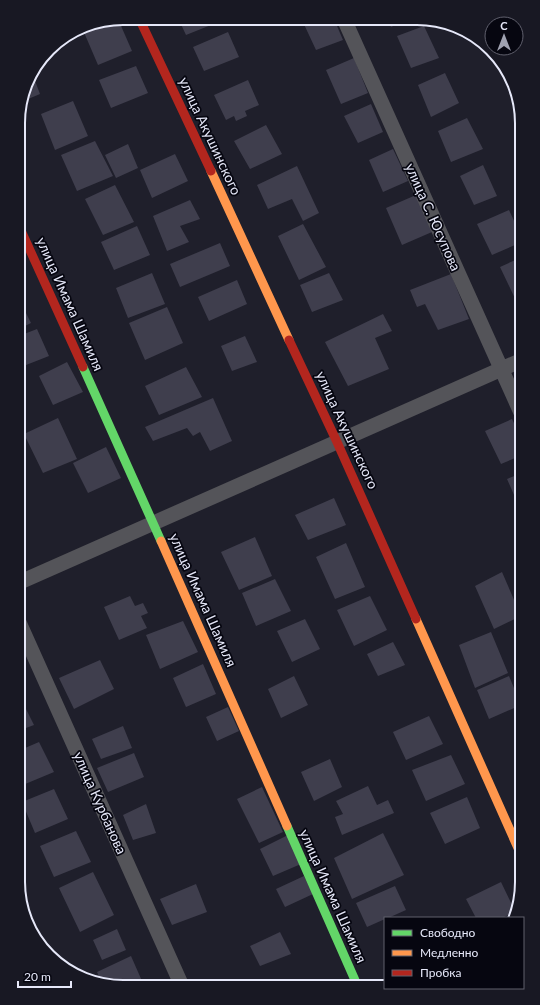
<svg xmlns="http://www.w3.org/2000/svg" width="540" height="1005" viewBox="0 0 540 1005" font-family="Lato,sans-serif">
<rect width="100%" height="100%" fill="#1f1f2b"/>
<!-- building -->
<path fill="#3f3e4d" d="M 178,18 L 220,19 L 221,21 L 186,35 Z
M 118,19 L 132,51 L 98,65 L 83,30 L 102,22 Z
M 304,19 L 334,19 L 343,40 L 316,50 L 302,20 Z
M 387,20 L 407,20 L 391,27 Z
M 424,26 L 439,58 L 411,68 L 397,36 Z
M 228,32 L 239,57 L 204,71 L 193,47 Z
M 354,58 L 368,93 L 341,104 L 326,70 Z
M 136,66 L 148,93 L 111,108 L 99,80 Z
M 32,73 L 40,94 L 21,102 L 29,76 Z
M 445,73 L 459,103 L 431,117 L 418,85 Z
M 248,80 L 259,105 L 245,111 L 247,116 L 236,121 L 234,116 L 226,120 L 214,95 Z
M 73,101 L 88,136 L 55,150 L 41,114 Z
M 371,104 L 383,132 L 358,143 L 344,116 Z
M 467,118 L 483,149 L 451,162 L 438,131 Z
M 266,125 L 282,154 L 250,169 L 234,141 Z
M 95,141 L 113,176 L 77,191 L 61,155 Z
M 128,144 L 138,168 L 116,178 L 105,155 Z
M 393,149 L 408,181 L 383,192 L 369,160 Z
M 175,154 L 188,181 L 152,198 L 140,170 Z
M 483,165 L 497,196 L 474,205 L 460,176 Z
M 297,166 L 319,213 L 303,221 L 292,199 L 268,209 L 257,185 Z
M 115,185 L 134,222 L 103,235 L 85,199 Z
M 416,195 L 432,232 L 402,245 L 386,208 Z
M 190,200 L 200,219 L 180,226 L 189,242 L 167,251 L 153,216 Z
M 509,210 L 522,238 L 522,242 L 492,255 L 477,224 Z
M 303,224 L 326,267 L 299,280 L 278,236 Z
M 137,226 L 150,255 L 114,270 L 101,242 Z
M 220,243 L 230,266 L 180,287 L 170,264 Z
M 522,257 L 522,308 L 520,309 L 500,267 Z
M 152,273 L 165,304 L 128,318 L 116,288 Z
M 329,273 L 343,300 L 312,312 L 300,285 Z
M 451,274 L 469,319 L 438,330 L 425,304 L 417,307 L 410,290 Z
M 237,280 L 247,304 L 209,321 L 198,297 Z
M 19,290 L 24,295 L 23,307 L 31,323 L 19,329 Z
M 167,307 L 183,343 L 145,360 L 129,323 Z
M 383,314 L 392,331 L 375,338 L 389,369 L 348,386 L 325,342 Z
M 37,329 L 49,356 L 21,367 L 19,362 L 19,336 Z
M 245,336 L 257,362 L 232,371 L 221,346 Z
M 67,362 L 83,392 L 53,405 L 39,376 Z
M 186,367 L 202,397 L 159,415 L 145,386 Z
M 213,398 L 232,441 L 210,451 L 200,432 L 193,436 L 187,428 L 153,441 L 145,427 Z
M 58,418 L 77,459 L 43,473 L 24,434 Z
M 512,419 L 522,440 L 522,455 L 501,464 L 485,431 Z
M 106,447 L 121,478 L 88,493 L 73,463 Z
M 522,473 L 522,513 L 507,479 Z
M 334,498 L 346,525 L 308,540 L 295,515 Z
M 18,503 L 25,518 L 18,521 Z
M 255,537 L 272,576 L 239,590 L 221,552 Z
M 346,543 L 365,587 L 335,599 L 316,557 Z
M 502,572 L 521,616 L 494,629 L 475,586 Z
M 275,579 L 291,611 L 256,626 L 242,593 Z
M 130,596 L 135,606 L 143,603 L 148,613 L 141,616 L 147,628 L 119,640 L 104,607 Z
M 370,596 L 387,630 L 354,646 L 337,610 Z
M 305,619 L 320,649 L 292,662 L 277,631 Z
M 183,621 L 198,652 L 160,669 L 146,635 Z
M 491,632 L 508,673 L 475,688 L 459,645 Z
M 393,642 L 405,665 L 378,676 L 367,654 Z
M 100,660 L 114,689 L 74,709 L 59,678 Z
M 203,664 L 216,694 L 186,707 L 173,678 Z
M 294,676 L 308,705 L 281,718 L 268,689 Z
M 509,676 L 521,705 L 489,719 L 477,690 Z
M 20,697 L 34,725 L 18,731 L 18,698 Z
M 228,707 L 239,731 L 217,741 L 206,717 Z
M 429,716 L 443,744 L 406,760 L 393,732 Z
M 123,726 L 132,748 L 101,759 L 92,739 Z
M 39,742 L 54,772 L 18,787 L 18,751 Z
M 134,753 L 144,777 L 108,792 L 97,768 Z
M 451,755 L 465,784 L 426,801 L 412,770 Z
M 330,759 L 342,787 L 314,801 L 301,772 Z
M 368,786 L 377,805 L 388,800 L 394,813 L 342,835 L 335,817 L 343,814 L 336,801 Z
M 262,787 L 283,832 L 259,843 L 237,799 Z
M 54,789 L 68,819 L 35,833 L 22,802 Z
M 467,797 L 480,828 L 445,844 L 430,813 Z
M 146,804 L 156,833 L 133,840 L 123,815 Z
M 76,831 L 91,862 L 54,877 L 40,846 Z
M 383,833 L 404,875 L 352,899 L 334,858 Z
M 288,835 L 301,864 L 273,876 L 260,849 Z
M 93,872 L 114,915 L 80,932 L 59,888 Z
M 304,876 L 313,894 L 285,907 L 276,889 Z
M 501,882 L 514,909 L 513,913 L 502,918 L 476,918 L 466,899 Z
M 196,884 L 207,912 L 172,925 L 160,899 Z
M 395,886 L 406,910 L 388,918 L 385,918 L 385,919 L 367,927 L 356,903 Z
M 117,929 L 126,950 L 102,960 L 93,940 Z
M 280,932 L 291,954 L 260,966 L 250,946 Z
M 131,956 L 142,981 L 131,986 L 109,986 L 102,983 L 97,972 Z"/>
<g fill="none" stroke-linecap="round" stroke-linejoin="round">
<!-- street -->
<path stroke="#545459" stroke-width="15" d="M 344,19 L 522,415
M 18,583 L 522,360
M 18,620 L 182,986"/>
<!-- fast -->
<path stroke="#63d668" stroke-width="9" d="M 83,367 L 161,541
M 287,826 L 358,987"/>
<!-- slow -->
<path stroke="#ff974d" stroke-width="9" d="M 211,171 L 289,340
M 161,541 L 287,826
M 416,619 L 522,857"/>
<!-- jam -->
<path stroke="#b3261e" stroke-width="9" d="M 139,18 L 211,171
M 19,226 L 83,367
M 289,340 L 337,442 L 416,619"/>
</g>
<g text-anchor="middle" stroke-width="3.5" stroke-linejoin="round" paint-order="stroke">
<!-- street labels -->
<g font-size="14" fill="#e6e8f9" stroke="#060610">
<text transform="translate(210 136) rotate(65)" y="5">улица Акушинского</text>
<text transform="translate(433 217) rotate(66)" y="5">улица С. Юсупова</text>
<text transform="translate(70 304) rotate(66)" y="5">улица Имама Шамиля</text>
<text transform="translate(347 430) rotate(65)" y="5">улица Акушинского</text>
<text transform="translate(203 600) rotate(66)" y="5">улица Имама Шамиля</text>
<text transform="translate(100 803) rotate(66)" y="5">улица Курбанова</text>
<text transform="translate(333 896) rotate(66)" y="5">улица Имама Шамиля</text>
</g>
</g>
<!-- crop -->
<path d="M0 0H540V1005H0ZM123 25H417A98 98 0 0 1 515 123V882A98 98 0 0 1 417 980H123A98 98 0 0 1 25 882V123A98 98 0 0 1 123 25Z" fill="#181823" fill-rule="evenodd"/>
<path fill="none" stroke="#e6e8f9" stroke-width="2" d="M123 25H417A98 98 0 0 1 515 123V882A98 98 0 0 1 417 980H123A98 98 0 0 1 25 882V123A98 98 0 0 1 123 25Z"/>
<!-- legend -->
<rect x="384" y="917" width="140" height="72" fill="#060610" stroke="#60606d"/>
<rect x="392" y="930" width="20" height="6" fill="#63d668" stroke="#60606d"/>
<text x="420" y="937" font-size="12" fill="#e6e8f9">Свободно</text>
<rect x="392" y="950" width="20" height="6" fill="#ff974d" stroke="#60606d"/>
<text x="420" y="957" font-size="12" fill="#e6e8f9">Медленно</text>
<rect x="392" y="970" width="20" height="6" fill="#b3261e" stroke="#60606d"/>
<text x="420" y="977" font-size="12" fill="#e6e8f9">Пробка</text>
<!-- north arrow -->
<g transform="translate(504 36)"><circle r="19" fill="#060610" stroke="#60606d"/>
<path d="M0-3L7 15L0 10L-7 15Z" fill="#a0a2b1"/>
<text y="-6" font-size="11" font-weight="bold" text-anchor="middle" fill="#e6e8f9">С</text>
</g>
<!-- scale -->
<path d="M18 981v6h53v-6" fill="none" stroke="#e6e8f9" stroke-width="2"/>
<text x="24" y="981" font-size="12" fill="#e6e8f9" stroke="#060610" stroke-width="3" paint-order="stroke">20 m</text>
</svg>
